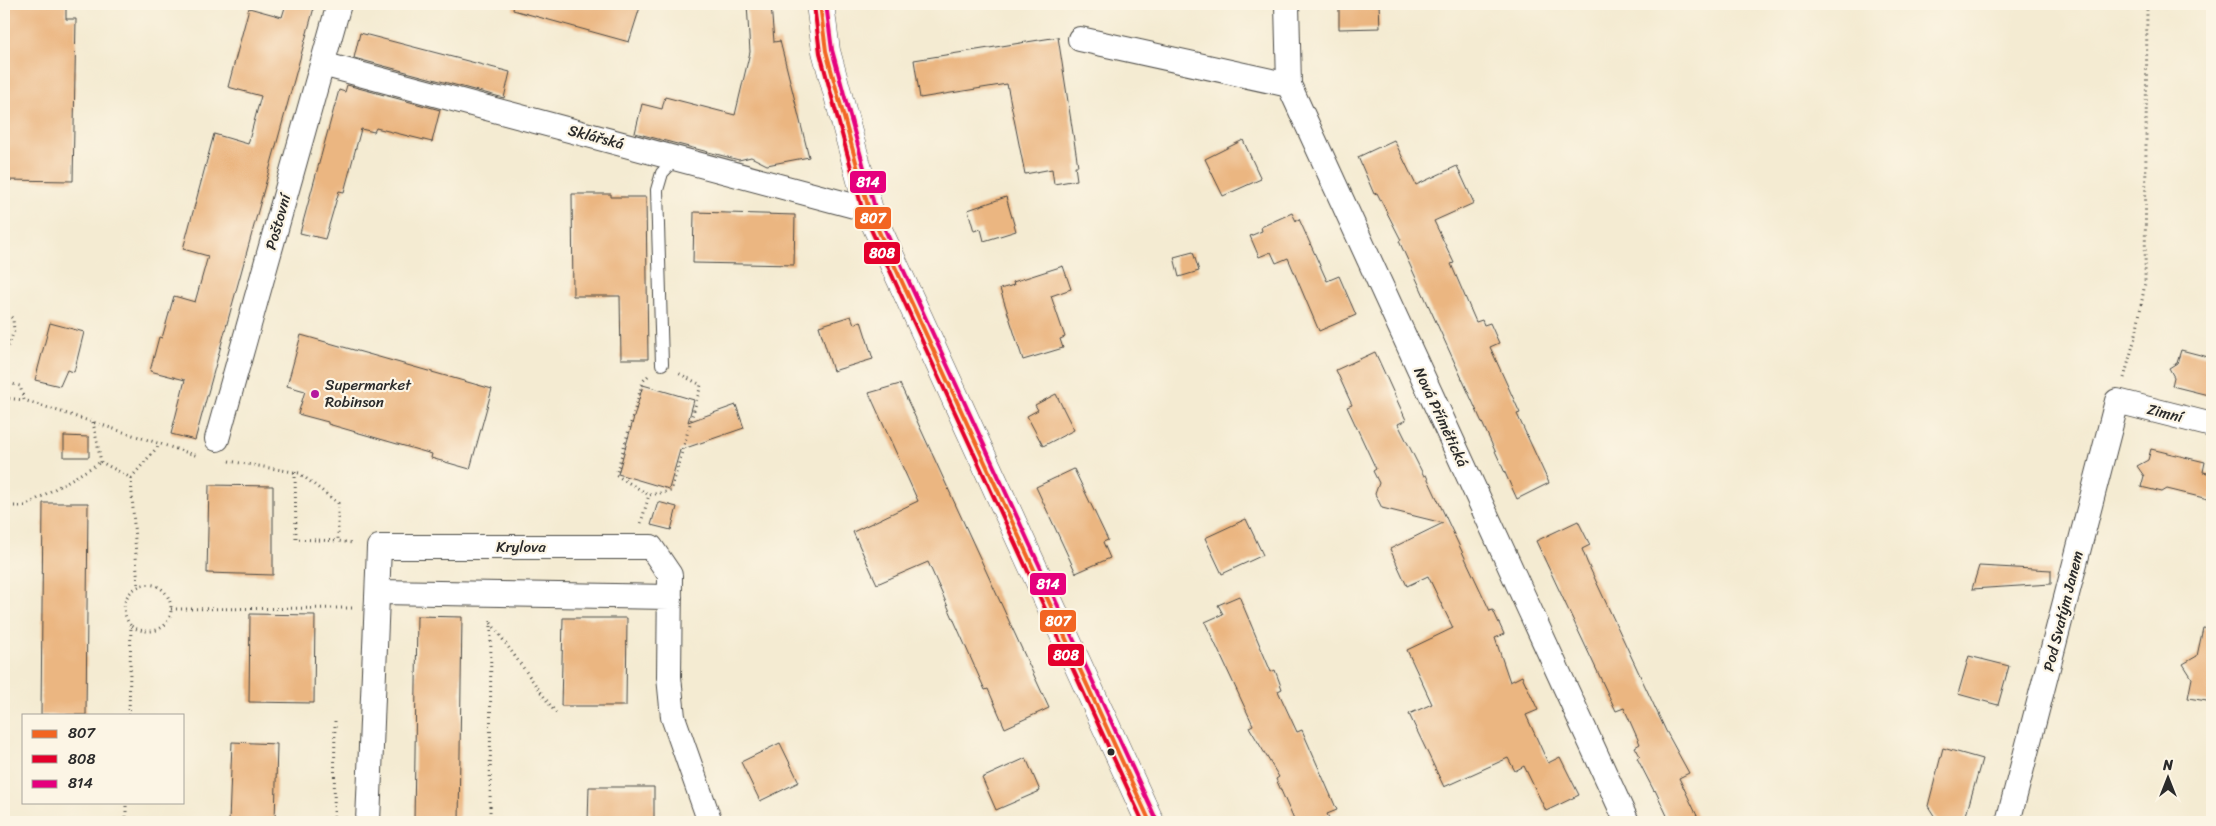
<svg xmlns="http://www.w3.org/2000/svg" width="2216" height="826" viewBox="0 0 2216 826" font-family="Sriracha,sans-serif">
<rect width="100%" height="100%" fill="#fcf5e5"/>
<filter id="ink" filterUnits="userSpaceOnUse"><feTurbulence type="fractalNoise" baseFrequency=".02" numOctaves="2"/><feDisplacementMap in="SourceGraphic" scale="10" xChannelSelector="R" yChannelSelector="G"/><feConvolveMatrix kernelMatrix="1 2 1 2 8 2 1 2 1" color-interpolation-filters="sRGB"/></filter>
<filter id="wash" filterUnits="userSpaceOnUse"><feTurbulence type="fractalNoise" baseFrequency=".0096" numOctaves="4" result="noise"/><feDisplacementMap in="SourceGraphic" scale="20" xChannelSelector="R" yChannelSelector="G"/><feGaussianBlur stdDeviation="1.12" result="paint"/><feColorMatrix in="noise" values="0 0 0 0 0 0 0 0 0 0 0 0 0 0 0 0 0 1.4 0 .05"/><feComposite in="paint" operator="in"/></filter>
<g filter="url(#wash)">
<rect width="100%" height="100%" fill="#f4ebd2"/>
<g id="blocks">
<!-- building -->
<path fill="#ebb681" d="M 4,4 L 66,4 L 66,19 L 76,19 L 73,181 L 4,180 Z
M 286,4 L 315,4 L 195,440 L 171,434 L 185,380 L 150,371 L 159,337 L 162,338 L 174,296 L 195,302 L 208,256 L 183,249 L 214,134 L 248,144 L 261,96 L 228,87 L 249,8 L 282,17 Z
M 514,4 L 641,4 L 629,42 L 513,10 Z
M 747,4 L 771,4 L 774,42 L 780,41 L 809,157 L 767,165 L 751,157 L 739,160 L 635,133 L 642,104 L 662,109 L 665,97 L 735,115 L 750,52 Z
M 1339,4 L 1379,4 L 1380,28 L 1339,29 Z
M 360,33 L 510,72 L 504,98 L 354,58 Z
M 1058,37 L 1078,166 L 1075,166 L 1077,180 L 1054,184 L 1052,169 L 1025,174 L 1007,84 L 920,98 L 914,60 Z
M 347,85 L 440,110 L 432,142 L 376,128 L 374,132 L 361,129 L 344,192 L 339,191 L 325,239 L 300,233 L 339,90 L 345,92 Z
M 1243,140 L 1261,179 L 1223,196 L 1205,159 Z
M 1394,140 L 1416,185 L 1457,166 L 1474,203 L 1434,221 L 1454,263 L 1451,264 L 1476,322 L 1482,320 L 1484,325 L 1490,323 L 1499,343 L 1490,347 L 1520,413 L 1517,414 L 1549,483 L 1517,499 L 1399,241 L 1401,240 L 1377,193 L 1374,194 L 1358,157 Z
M 572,194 L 611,194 L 611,197 L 646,197 L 648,359 L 621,359 L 620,296 L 573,296 Z
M 1006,197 L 1016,231 L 984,241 L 981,229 L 974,231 L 968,210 Z
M 694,212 L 795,215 L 794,265 L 693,263 Z
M 1292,213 L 1296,221 L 1299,219 L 1327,281 L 1339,276 L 1356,315 L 1319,331 L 1288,258 L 1276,263 L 1271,252 L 1259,257 L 1250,236 L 1262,231 L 1261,227 Z
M 1193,252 L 1199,271 L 1179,277 L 1174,257 Z
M 1063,266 L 1071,289 L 1051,296 L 1065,337 L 1060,339 L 1063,348 L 1023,360 L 1000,289 L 1014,285 L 1013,282 Z
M 851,316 L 854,324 L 861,321 L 873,359 L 833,371 L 819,326 Z
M 50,323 L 84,332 L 74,372 L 67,370 L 60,386 L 35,380 Z
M 301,335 L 492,389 L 470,469 L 431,458 L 432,454 L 328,424 L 328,422 L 298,414 L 305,391 L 287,386 Z
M 2181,350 L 2212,358 L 2212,396 L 2172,386 L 2174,377 L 2169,368 L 2177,363 Z
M 1375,352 L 1406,420 L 1398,424 L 1424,476 L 1426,475 L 1490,611 L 1493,610 L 1504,634 L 1495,638 L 1510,682 L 1522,676 L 1538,710 L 1526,715 L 1548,763 L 1560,757 L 1579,795 L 1546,811 L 1524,766 L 1515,771 L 1508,758 L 1444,787 L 1409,714 L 1432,704 L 1407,650 L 1453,628 L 1428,576 L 1407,586 L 1390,549 L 1443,523 L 1382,508 L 1375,494 L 1379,483 L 1373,471 L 1376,469 L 1347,407 L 1352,405 L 1336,370 Z
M 900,384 L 1049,708 L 1005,728 L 988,689 L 985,690 L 928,562 L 877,584 L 853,532 L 918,501 L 869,393 Z
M 643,385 L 694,400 L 688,422 L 736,405 L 744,428 L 680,450 L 669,489 L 618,474 Z
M 1056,394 L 1074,430 L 1043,446 L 1027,416 L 1038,410 L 1035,405 Z
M 64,436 L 89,437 L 89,457 L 64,457 Z
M 2151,449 L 2205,462 L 2203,472 L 2212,474 L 2212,500 L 2167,489 L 2162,492 L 2141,487 L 2144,476 L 2137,466 L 2148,460 Z
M 1074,469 L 1108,540 L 1103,542 L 1110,558 L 1076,573 L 1036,487 Z
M 209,485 L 273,486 L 273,575 L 207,573 Z
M 658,502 L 677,507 L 671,530 L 651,525 Z
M 43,503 L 88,503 L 86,715 L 41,715 Z
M 1246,519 L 1263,555 L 1222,574 L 1205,538 Z
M 1578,521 L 1590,545 L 1582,549 L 1587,562 L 1666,731 L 1689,773 L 1679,778 L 1700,822 L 1670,822 L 1655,790 L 1654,791 L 1637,758 L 1640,756 L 1635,747 L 1640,744 L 1624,708 L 1616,711 L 1536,541 Z
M 1979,566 L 2051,570 L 2051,584 L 1972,589 Z
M 1239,596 L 1271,672 L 1275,670 L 1282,689 L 1278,691 L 1297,732 L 1302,730 L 1337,810 L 1327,814 L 1331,822 L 1295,822 L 1276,779 L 1279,777 L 1249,727 L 1253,725 L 1205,622 L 1223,614 L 1218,605 Z
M 250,614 L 315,615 L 314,703 L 249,702 Z
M 417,616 L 462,617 L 459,822 L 414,822 Z
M 563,618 L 627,618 L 626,706 L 561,706 Z
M 2203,628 L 2212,629 L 2212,709 L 2207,701 L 2188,698 L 2192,678 L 2183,664 L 2197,656 Z
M 1969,656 L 2009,666 L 1998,705 L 1958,694 Z
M 232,742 L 277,744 L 275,822 L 229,822 Z
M 780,743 L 799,782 L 760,801 L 741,762 Z
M 1943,748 L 1982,759 L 1964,822 L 1938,822 L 1928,806 Z
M 1026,758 L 1040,791 L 996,810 L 982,778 Z
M 589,787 L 654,787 L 654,822 L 588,822 Z"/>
</g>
</g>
<g filter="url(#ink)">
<use href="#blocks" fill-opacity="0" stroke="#494844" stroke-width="1"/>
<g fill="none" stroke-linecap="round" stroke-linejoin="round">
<!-- lane casing -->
<g stroke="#494844" stroke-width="14">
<path id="lane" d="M 662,364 L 657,190 L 662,173 L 676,158"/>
</g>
<!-- street casing -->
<g stroke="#494844" stroke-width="26">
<path id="street" d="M 1287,4 L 1289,85 L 1627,822
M 1080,39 L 1289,85
M 322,64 L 869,210
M 217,439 L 339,4
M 378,592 L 670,597
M 368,822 L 379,547 L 651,547 L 670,575 L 669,677 L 673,717 L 710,822
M 2008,822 L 2117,401 L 2212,425"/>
</g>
<!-- secondary casing -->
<g stroke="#494844" stroke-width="29">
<path id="secondary" d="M 820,4 L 826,51 L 869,210 L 1150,822"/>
</g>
<!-- path -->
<path stroke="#494844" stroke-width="3" stroke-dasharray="1 4" stroke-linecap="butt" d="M 4,310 L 13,319 L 14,331 L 9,345 L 4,348
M 648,376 L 643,381 L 616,475 L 649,495
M 2124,378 L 2136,334 L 2145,283 L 2147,4
M 4,382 L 20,386 L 24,400 L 198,456
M 4,398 L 24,400
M 93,422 L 101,462 L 131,478 L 160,444
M 229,461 L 299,473 L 338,503 L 338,541 L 353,543
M 295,472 L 296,539 L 338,541
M 131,478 L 138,587
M 4,506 L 25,506 L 101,462
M 641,523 L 649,495 L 671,491 L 701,385 L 678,373
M 171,609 L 352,608
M 491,623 L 558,716
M 129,715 L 131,626 C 107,594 153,568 168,597 C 171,603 172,610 170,616 C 164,634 144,634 131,626
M 126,822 L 126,802
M 334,822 L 335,719
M 490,822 L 491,618"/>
<!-- lane -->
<use href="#lane" stroke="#fff" stroke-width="12"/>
<!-- street -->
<use href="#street" stroke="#fff" stroke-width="24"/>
<!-- secondary -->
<use href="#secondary" stroke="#fff" stroke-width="28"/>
<!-- bus-1 casing -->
<g stroke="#fcf5e5" stroke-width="8">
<path id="bus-1" d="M 820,4 L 826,51 L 869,210 L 1150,822"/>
</g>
<!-- bus-2 casing -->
<g stroke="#fcf5e5" stroke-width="8">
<path id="bus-2" d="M 814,5 L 820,53 L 863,212 L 1143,822"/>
</g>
<!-- bus-3 casing -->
<g stroke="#fcf5e5" stroke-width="8">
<path id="bus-3" d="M 826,4 L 832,50 L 875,208 L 1156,819"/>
</g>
<!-- bus-1 -->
<use href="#bus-1" stroke="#f26522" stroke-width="4"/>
<!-- bus-2 -->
<use href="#bus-2" stroke="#e4002b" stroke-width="4"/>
<!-- bus-3 -->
<use href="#bus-3" stroke="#e5007d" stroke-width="4"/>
</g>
</g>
<!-- markers -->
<circle fill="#b5179e" stroke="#fcf5e5" stroke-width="2" cx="315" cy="394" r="5"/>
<circle fill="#2b2b2b" stroke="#fcf5e5" stroke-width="2" cx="1111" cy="752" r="4.5"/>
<g text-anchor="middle" stroke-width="4.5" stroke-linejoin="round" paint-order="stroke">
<!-- street labels -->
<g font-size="15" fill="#2b2b2b" stroke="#fcf5e5">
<text transform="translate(596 137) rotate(15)" y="5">Sklářská</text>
<text transform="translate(278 222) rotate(-74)" y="5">Poštovní</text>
<text transform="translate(2165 413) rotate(14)" y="5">Zimní</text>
<text transform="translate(1441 417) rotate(65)" y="5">Nová Přímětická</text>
<text x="521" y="552">Krylova</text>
<text transform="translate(2063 611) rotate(-76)" y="5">Pod Svatým Janem</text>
</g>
<!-- poi labels -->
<g font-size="15" fill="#2b2b2b" stroke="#fcf5e5" text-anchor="start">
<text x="325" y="390">Supermarket<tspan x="325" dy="17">Robinson</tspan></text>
</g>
</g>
<g stroke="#fcf5e5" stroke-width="2">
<rect x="849" y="170" width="38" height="24" rx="5" fill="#e5007d"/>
<rect x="854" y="206" width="38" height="24" rx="5" fill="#f26522"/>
<rect x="863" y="241" width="38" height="24" rx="5" fill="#e4002b"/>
<rect x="1029" y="572" width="38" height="24" rx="5" fill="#e5007d"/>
<rect x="1039" y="609" width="38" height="24" rx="5" fill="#f26522"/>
<rect x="1047" y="643" width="38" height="24" rx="5" fill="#e4002b"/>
</g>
<g font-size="14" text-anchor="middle" font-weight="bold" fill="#fff">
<text x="868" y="187">814</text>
<text x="873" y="223">807</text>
<text x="882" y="258">808</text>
<text x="1048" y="589">814</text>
<text x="1058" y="626">807</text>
<text x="1066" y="660">808</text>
</g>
<!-- margin -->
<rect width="2216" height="826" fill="none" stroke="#fcf5e5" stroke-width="20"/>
<!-- legend -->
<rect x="22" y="714" width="162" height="90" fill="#fcf5e5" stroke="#a8a49b"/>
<rect x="32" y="730" width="25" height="8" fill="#f26522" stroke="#a8a49b"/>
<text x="68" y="738" font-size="15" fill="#2b2b2b">807</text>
<rect x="32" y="755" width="25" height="8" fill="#e4002b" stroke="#a8a49b"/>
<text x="68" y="764" font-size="15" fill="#2b2b2b">808</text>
<rect x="32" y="780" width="25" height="8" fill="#e5007d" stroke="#a8a49b"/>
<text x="68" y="788" font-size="15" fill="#2b2b2b">814</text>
<!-- north arrow -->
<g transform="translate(2168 778)" stroke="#fcf5e5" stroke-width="4" paint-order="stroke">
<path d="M0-4L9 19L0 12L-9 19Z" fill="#2b2b2b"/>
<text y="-8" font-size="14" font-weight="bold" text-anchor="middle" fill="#2b2b2b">N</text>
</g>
</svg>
